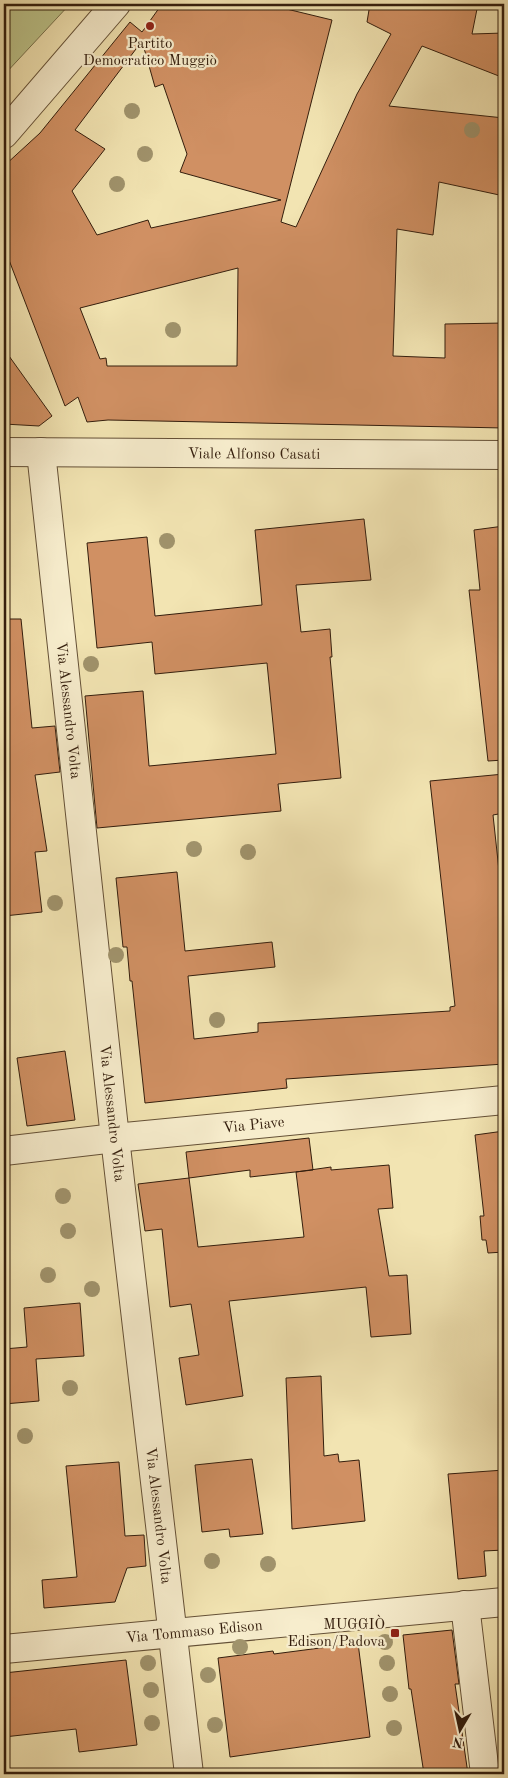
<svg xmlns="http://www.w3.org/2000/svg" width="508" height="1778" viewBox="0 0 508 1778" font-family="'Old Standard TT',serif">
<rect width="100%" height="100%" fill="#f2e4b2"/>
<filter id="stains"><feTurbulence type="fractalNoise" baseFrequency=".004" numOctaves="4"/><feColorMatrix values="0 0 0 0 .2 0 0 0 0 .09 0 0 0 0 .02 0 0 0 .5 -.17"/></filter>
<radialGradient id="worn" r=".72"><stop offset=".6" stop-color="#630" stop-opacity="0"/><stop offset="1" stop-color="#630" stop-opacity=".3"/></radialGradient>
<!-- green -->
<path fill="#bdc48a" stroke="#78714c" d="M 4,4 L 70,4 L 4,75 Z"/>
<!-- building -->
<path fill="#d09063" stroke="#341e0d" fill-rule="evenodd" d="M 162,4 L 266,4 L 332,20 L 281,222 L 296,227 L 357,94 L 391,34 L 367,22 L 370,4 L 478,4 L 472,34 L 504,33 L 504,78 L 422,46 L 389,106 L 504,118 L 504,196 L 439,182 L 433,235 L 397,229 L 393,356 L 445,358 L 445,324 L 504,323 L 504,428 L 108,420 L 87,422 L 78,397 L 65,406 L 4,247 L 4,166 L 40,133 L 130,22 L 142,32 ZM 142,41 L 155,87 L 163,84 L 187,154 L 180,172 L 281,200 L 151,228 L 148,220 L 97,235 L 72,191 L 105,149 L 75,130 ZM 238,268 L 237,366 L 107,366 L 106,358 L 100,359 L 80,308 Z
M 4,349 L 52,416 L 39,426 L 4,424 Z
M 364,519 L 371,580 L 296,585 L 301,632 L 330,629 L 332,657 L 330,657 L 341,778 L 278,784 L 281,811 L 97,828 L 85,696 L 143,691 L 149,766 L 276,754 L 267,663 L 155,674 L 152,642 L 97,648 L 87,543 L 147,537 L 155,616 L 262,605 L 255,530 Z
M 504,526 L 504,760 L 488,761 L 469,590 L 480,590 L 474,530 Z
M 4,619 L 21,619 L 32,728 L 55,726 L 60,772 L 35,775 L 47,851 L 35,852 L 42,912 L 4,916 Z
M 504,774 L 504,813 L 493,815 L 504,917 L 504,1064 L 286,1079 L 287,1088 L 145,1103 L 132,981 L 130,981 L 127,947 L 123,947 L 116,878 L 177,872 L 185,951 L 272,942 L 275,967 L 188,976 L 194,1039 L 258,1032 L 258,1023 L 450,1011 L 450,1007 L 455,1006 L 430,781 Z
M 65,1051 L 75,1120 L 27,1126 L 17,1058 Z
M 504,1131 L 504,1252 L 488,1253 L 486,1240 L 482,1240 L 480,1216 L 484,1216 L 475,1135 Z
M 309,1138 L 313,1170 L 250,1177 L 250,1170 L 189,1178 L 186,1152 Z
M 389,1165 L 393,1208 L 378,1209 L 389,1276 L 407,1275 L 411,1334 L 371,1337 L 366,1287 L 229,1301 L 243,1396 L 186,1405 L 179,1358 L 199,1355 L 191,1304 L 170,1307 L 162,1229 L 145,1231 L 138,1184 L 189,1178 L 198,1247 L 304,1237 L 296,1172 L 331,1167 L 331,1170 Z
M 80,1303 L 84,1356 L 36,1359 L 39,1401 L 4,1404 L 4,1349 L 27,1347 L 24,1308 Z
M 321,1376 L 324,1456 L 338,1454 L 339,1462 L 359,1460 L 365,1521 L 292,1529 L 286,1378 Z
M 252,1459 L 263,1534 L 230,1537 L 229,1529 L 202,1532 L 195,1465 Z
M 119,1462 L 125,1536 L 144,1535 L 146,1566 L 127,1568 L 115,1602 L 44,1608 L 42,1580 L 77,1577 L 66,1466 Z
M 504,1470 L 504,1550 L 484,1551 L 486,1576 L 458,1579 L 448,1474 Z
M 452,1630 L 459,1684 L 455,1684 L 468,1774 L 424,1774 L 411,1689 L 409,1689 L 403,1635 Z
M 358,1643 L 370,1737 L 230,1757 L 218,1658 L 273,1651 L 274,1654 Z
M 126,1660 L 137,1745 L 79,1752 L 76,1729 L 4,1737 L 4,1673 Z"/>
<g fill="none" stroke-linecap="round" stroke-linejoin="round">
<!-- street casing -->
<g stroke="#645036" stroke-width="30">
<g id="street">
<path d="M 4,134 L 116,4"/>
<path id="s1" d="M 4,452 L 504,455"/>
<path id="s2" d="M 41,452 L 115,1138 L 189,1774"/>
<path id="s3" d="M 4,1151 L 115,1138 L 504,1100"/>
<path d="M 465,1605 L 485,1774"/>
<path id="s4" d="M 4,1649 L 504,1602"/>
</g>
</g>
<!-- street -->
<use href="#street" stroke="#f7edcd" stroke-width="28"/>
</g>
<!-- trees -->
<g fill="#a0936c">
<circle cx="132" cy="111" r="8"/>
<circle cx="472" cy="130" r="8"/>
<circle cx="145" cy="154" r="8"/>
<circle cx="117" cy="184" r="8"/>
<circle cx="173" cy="330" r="8"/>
<circle cx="167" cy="541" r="8"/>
<circle cx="91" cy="664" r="8"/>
<circle cx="194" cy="849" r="8"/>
<circle cx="248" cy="852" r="8"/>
<circle cx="55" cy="903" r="8"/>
<circle cx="116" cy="955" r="8"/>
<circle cx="217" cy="1020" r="8"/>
<circle cx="63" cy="1196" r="8"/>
<circle cx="68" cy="1231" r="8"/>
<circle cx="48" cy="1275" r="8"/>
<circle cx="92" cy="1289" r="8"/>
<circle cx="70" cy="1388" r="8"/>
<circle cx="25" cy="1436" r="8"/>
<circle cx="212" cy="1561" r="8"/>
<circle cx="268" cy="1564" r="8"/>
<circle cx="385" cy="1642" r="8"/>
<circle cx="240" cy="1647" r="8"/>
<circle cx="148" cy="1663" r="8"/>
<circle cx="387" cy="1663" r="8"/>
<circle cx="208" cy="1675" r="8"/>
<circle cx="151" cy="1690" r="8"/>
<circle cx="390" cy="1694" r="8"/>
<circle cx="152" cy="1723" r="8"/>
<circle cx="215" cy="1725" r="8"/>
<circle cx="394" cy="1728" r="8"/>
</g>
<!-- markers -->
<g fill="#8f2418" stroke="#f7edcd" stroke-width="2">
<circle cx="150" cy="26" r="5"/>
<rect x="390" y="1628" width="10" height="10" rx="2.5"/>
</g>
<g text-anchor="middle" stroke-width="4.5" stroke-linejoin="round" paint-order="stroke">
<!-- poi labels -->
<g font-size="15" fill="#341e0d" stroke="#f7edcd">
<text x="150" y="48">Partito<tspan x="150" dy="17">Democratico Muggiò</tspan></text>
<text x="385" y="1629" text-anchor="end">MUGGIÒ<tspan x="385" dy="17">Edison/Padova</tspan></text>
</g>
<!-- street labels -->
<g font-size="15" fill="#341e0d" stroke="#f7edcd">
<text dy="5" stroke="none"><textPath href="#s1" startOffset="250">Viale Alfonso Casati</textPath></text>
<text dy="5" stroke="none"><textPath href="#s2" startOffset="260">Via Alessandro Volta</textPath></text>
<text dy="5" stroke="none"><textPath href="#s2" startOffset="665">Via Alessandro Volta</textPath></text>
<text dy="5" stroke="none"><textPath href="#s3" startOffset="251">Via Piave</textPath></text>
<text dy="5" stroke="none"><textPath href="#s2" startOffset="1070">Via Alessandro Volta</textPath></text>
<text dy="5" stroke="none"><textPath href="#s4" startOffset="191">Via Tommaso Edison</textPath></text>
</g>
</g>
<!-- margin -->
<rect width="508" height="1778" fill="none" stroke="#f2e4b2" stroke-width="20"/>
<rect x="5" y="5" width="498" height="1768" fill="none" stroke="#341e0d" stroke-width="2.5"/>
<rect x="10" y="10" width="488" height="1758" fill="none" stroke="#341e0d"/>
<!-- north arrow -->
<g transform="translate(460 1730) rotate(189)" stroke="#f7edcd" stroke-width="4" paint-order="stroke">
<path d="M0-4L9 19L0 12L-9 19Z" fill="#341e0d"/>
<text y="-8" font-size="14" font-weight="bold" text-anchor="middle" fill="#341e0d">N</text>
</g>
<rect width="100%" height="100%" filter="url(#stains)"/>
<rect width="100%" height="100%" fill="url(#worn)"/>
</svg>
